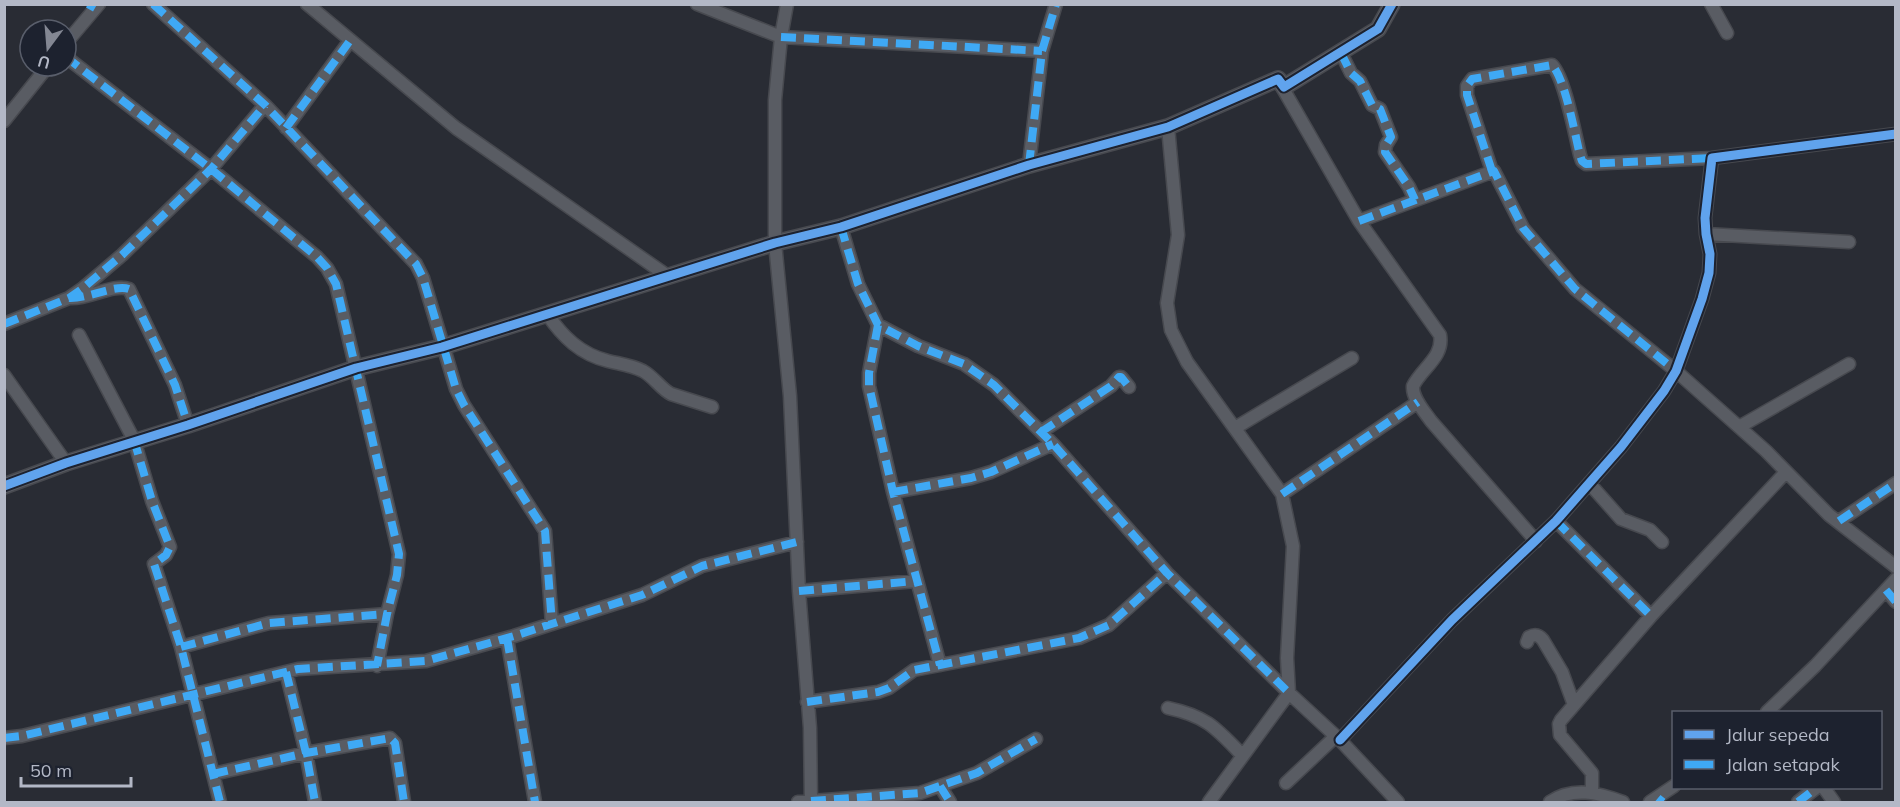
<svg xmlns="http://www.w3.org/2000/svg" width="1900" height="807" viewBox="0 0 1900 807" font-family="Mulish,sans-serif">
<rect width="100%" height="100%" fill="#292c34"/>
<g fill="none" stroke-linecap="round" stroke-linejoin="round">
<!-- minor casing -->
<g stroke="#47494f" stroke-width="15">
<path id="minor" d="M 153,4 L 265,105 L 416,264 L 423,278 L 456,389 L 464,405 L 545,531 L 552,624
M 307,4 L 456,128 L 669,277
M 697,4 L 781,37 L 1042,51
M 787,4 L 781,37 L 775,100 L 775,243 L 790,396 L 799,591 L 810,728 L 811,802
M 1711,4 L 1727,33
M 66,43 L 99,4
M 1341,53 L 1351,73 L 1360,81 L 1372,105 L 1380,109 L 1391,137 L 1386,145 L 1385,152 L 1409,187 L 1415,200
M 66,57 L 211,169 L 317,257 L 327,268 L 336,284 L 399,554 L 397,575 L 387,614 L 377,666
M 1278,80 L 1359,221 L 1440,335 C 1444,357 1422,368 1413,386 C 1412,398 1424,411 1431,421 L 1536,541
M 4,121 L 48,66
M 1168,127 L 1178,235 L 1167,303 L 1171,330 L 1187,362 L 1282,494 L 1293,546 L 1287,658 L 1289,693 L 1340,740 L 1398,802
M 286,128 L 349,42
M 1029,165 L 1042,51 L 1056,4
M 1492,171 L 1467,95 L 1467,86 L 1472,79 L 1552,65 C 1565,78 1575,135 1580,155 L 1582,161 L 1586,164 L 1712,158
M 1359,221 L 1494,171 L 1523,228 L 1575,289 L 1676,371 L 1766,451 L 1829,515 L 1896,567
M 841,227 L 858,284 L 878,325 L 918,346 L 964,364 L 994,385 L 1053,444 L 1167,573 L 1289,693 L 1209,802
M 1706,234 L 1849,242
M 71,298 C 89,299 114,283 129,289 L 175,385 L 188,425
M 547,314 C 563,337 580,354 608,361 C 620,364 631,365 643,371 C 654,377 661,389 671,394 L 712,407
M 4,324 L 69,298 L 82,289 L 122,255 L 211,169 L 265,105
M 878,325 L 869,373 L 869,386 L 893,492 L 940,665
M 79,335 L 134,440 L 152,501 L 170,547 L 166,555 L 154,564 L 181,647 L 220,802
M 4,375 L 66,463
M 1739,427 L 1849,364
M 1235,428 L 1352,358
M 1041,432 L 1111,386 L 1119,377 L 1121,377 L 1129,387
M 1589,483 L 1621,519 L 1650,530 L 1662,542
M 893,492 L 971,478 L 991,472 L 1053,444
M 1282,494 L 1418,402
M 1556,521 L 1651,616
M 1839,521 L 1896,483
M 1886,590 L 1896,602
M 799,591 L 916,581
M 507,638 L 535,802
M 1527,642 L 1529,637 C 1535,634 1539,635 1543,640 L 1562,672 L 1574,705
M 181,647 L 269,623 L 387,614
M 286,672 L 306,753 L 315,802
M 807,702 L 878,692 L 889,688 L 914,670 L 1079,638 L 1109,625 L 1167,573
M 1168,708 C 1206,716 1216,728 1242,755
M 1767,712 L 1815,666 L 1896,579
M 4,738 L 22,736 L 298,669 L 426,661 L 514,636 L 642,595 L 702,566 L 797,542
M 1340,740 L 1452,620 L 1556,521 L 1621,447 L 1664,391 L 1676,371 L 1702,299 L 1709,273 L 1710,254 L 1706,234 L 1705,218 L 1712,158 L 1896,134
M 213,774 L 306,753 L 390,738 L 395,743 L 404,802
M 1286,783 L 1336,736
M 940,786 L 950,802
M 1824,788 L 1834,802
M 1592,792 L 1592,773 L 1560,735 L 1559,724 L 1561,720 L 1651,616 L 1786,472
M 798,802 L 920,793 L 977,773 L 1036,739
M 1550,802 C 1573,786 1599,793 1623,802
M 1650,802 L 1674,786
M 1798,802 L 1816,788"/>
</g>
<!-- tertiary casing -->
<g stroke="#47494f" stroke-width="18">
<path id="tertiary" d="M 4,486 L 66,463 L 188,425 L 356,368 L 442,347 L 775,243 L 841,227 L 1029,165 L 1168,127 L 1278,79 L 1284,87 L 1378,29 L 1392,4"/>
</g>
<!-- minor -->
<use href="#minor" stroke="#595c63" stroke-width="12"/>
<!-- tertiary -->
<use href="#tertiary" stroke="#595c63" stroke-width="15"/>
<!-- quiet -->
<path stroke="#3fa9f5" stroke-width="8" stroke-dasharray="15 8" stroke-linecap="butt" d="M 88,4 L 95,8
M 153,4 L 265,105 L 416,264 L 423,278 L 456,389 L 464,405 L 545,531 L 552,624
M 781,37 L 1042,51
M 1341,53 L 1351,73 L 1360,81 L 1372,105 L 1380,109 L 1391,137 L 1386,145 L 1385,152 L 1409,187 L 1415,200
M 66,57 L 211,169 L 317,257 L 327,268 L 336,284 L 399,554 L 397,575 L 387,614 L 377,666
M 286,128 L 349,42
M 1029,165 L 1042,51 L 1056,4
M 1492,171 L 1467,95 L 1467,86 L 1472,79 L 1552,65 C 1565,78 1575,135 1580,155 L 1582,161 L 1586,164 L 1712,158
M 1359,221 L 1494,171 L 1523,228 L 1575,289 L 1676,371
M 841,227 L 858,284 L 878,325 L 918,346 L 964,364 L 994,385 L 1053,444 L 1167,573 L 1289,693
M 69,298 C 88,299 115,284 129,289 L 175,385 L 188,425
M 4,324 L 69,298 L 82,289 L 122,255 L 211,169 L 265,105
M 878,325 L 869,373 L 869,386 L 893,492 L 940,665
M 1041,432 L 1111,386 L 1119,377 L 1121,377 L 1129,387
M 134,440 L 152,501 L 170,547 L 166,555 L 154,564 L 181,647 L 220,802
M 893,492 L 971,478 L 991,472 L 1053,444
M 1282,494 L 1418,402
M 1556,521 L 1651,616
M 1839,521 L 1896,483
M 1886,590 L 1896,602
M 799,591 L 916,581
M 507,638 L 535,802
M 181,647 L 269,623 L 387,614
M 286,672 L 306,753 L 315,802
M 807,702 L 878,692 L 889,688 L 914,670 L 1079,638 L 1109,625 L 1167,573
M 4,738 L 22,736 L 298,669 L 426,661 L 514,636 L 642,595 L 702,566 L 797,542
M 213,774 L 306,753 L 390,738 L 395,743 L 404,802
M 940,786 L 950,802
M 1658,798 L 1663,802
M 811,801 L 920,793 L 977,773 L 1036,739
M 1798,802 L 1816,788"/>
<!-- cycleway casing -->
<g stroke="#1d222f" stroke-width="13">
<path id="cycleway" d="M 4,486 L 66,463 L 188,425 L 356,368 L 442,347 L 775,243 L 841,227 L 1029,165 L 1168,127 L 1278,79 L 1284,87 L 1378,29 L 1392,4
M 1340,740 L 1452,620 L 1556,521 L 1621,447 L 1664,391 L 1676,371 L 1702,299 L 1709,273 L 1710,254 L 1706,234 L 1705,218 L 1712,158 L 1896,134"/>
</g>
<!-- cycleway -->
<use href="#cycleway" stroke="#60a3ed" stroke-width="9"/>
</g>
<!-- border -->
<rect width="1900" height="807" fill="none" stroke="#b3b8c6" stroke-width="12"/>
<!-- legend -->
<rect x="1672" y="711" width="210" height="78" fill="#1d222f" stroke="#595e6b" stroke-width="1.5"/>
<rect x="1684" y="730" width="30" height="9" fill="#60a3ed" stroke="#595e6b" stroke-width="1.5"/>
<text x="1726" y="741" font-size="18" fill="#b3b8c6">Jalur sepeda</text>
<rect x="1684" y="760" width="30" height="9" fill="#3fa9f5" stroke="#595e6b" stroke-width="1.5"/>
<text x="1726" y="771" font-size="18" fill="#b3b8c6">Jalan setapak</text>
<!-- north arrow -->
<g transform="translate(48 48) rotate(196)"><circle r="28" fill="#1d222f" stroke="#595e6b" stroke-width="1.5"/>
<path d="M0-4.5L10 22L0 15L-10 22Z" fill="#838793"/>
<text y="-9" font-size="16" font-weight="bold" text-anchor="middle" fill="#b3b8c6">U</text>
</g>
<!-- scale -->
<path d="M21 777v9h110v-9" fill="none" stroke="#b3b8c6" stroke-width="3"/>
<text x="30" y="777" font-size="18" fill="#b3b8c6" stroke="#1d222f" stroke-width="4.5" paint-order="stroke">50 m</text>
</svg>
